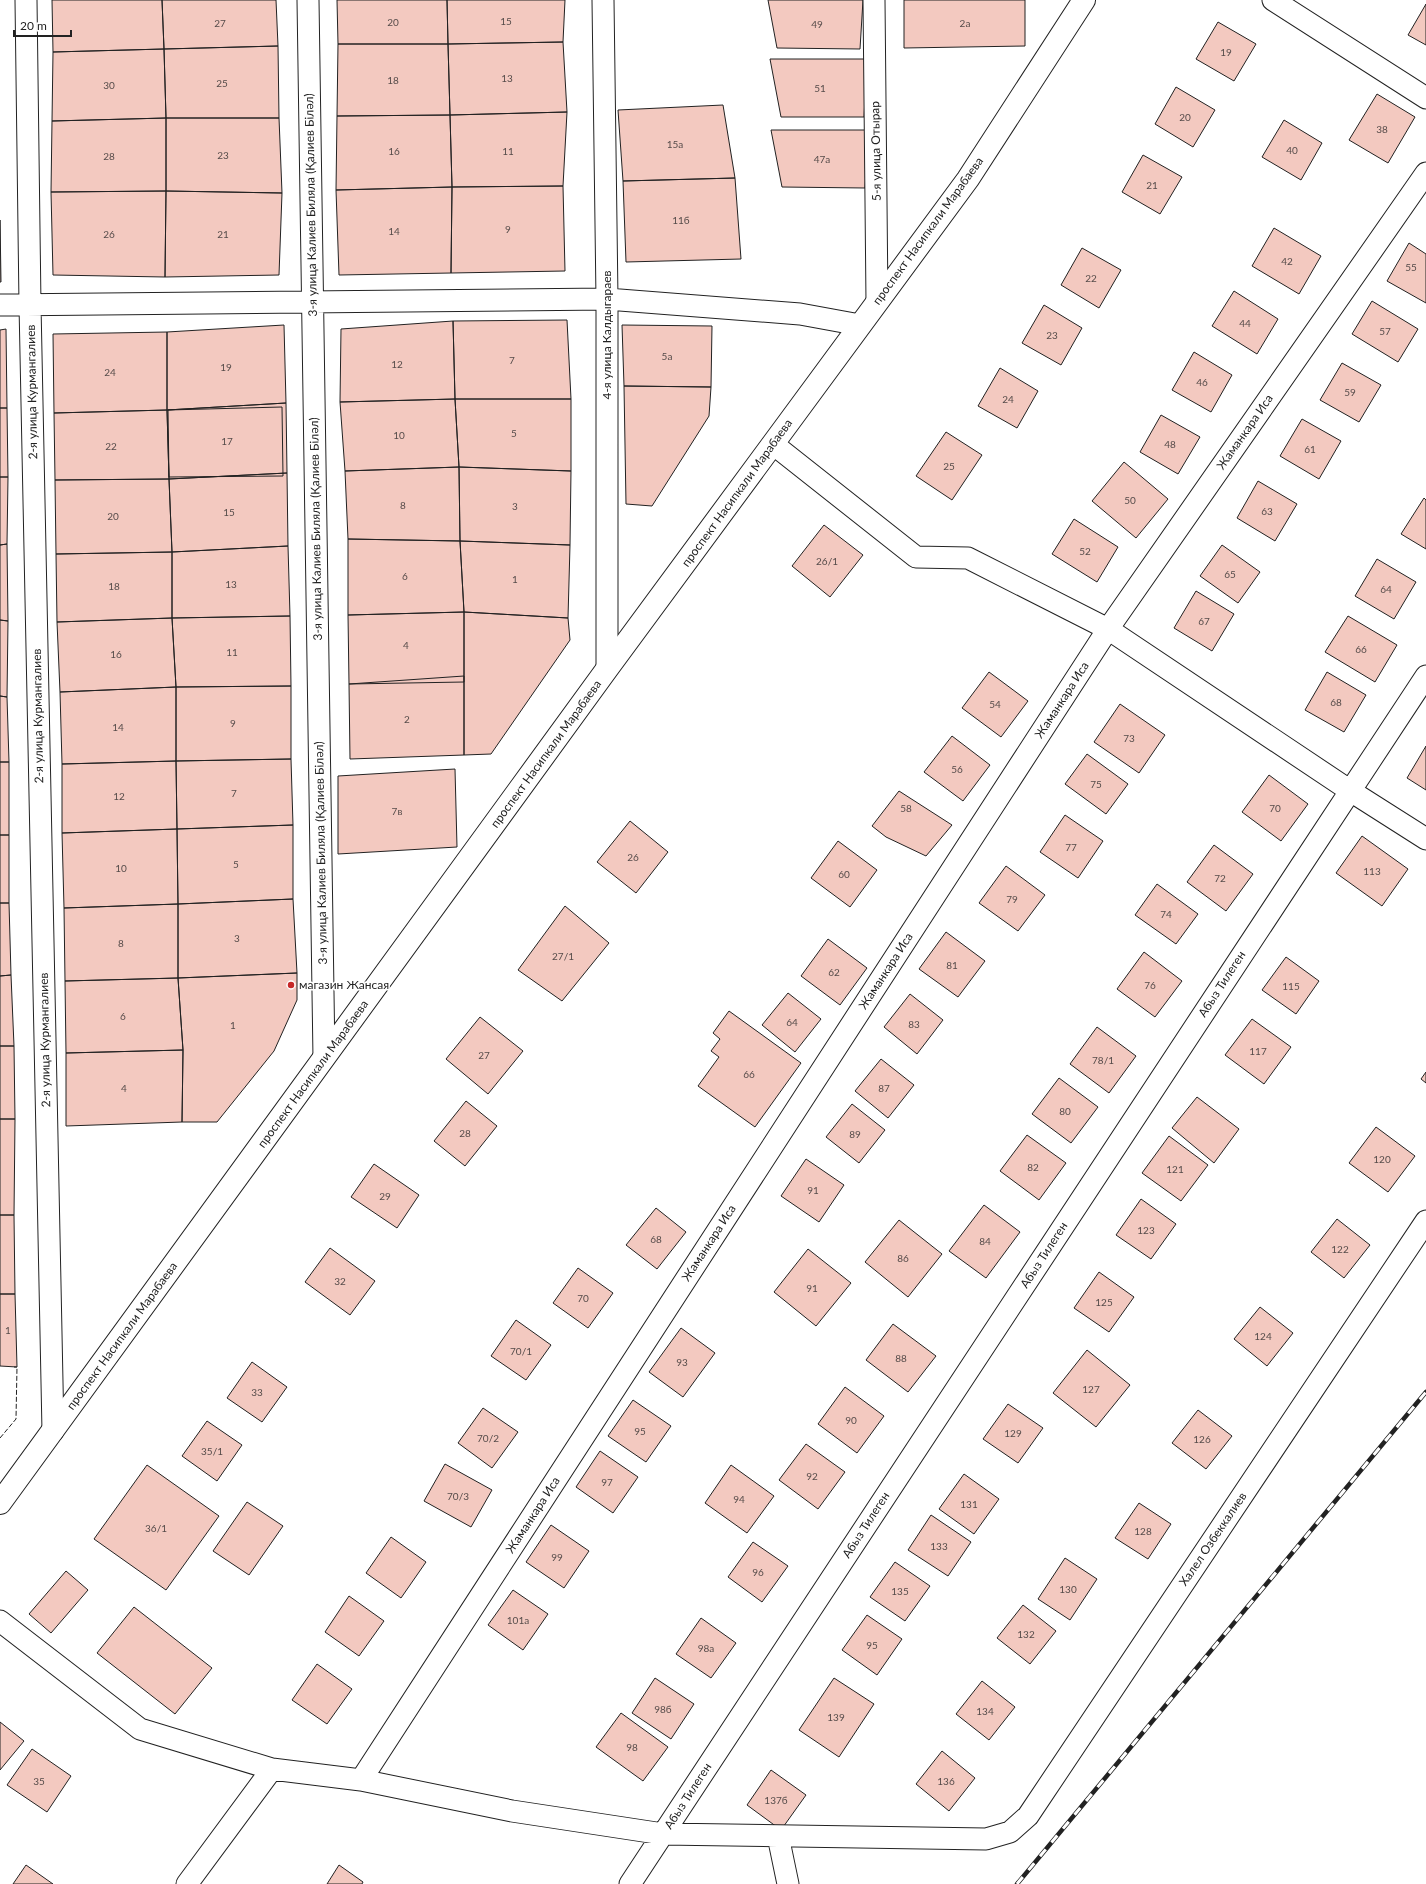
<svg xmlns="http://www.w3.org/2000/svg" width="1426" height="1884" viewBox="0 0 1426 1884" font-family="Lato,sans-serif">
<rect width="100%" height="100%" fill="#fff"/>
<!-- building -->
<path fill="#f3c9c0" stroke="#222" d="M 52,0 L 162,0 L 164,49 L 53,52 Z
M 162,0 L 276,0 L 278,46 L 164,49 Z
M 337,0 L 447,0 L 448,44 L 338,44 Z
M 447,0 L 565,0 L 563,42 L 448,44 Z
M 768,0 L 863,0 L 860,49 L 777,48 Z
M 904,0 L 1025,0 L 1025,46 L 904,48 Z
M 1426,4 L 1426,45 L 1408,35 Z
M 1218,22 L 1256,44 L 1234,81 L 1196,59 Z
M 563,42 L 567,112 L 450,115 L 448,44 Z
M 338,44 L 448,44 L 450,115 L 337,116 Z
M 278,46 L 279,118 L 166,118 L 164,49 Z
M 164,49 L 166,118 L 52,121 L 53,52 Z
M 770,59 L 867,59 L 864,117 L 781,117 Z
M 1176,87 L 1215,110 L 1193,147 L 1155,124 Z
M 1377,94 L 1415,117 L 1388,163 L 1349,140 Z
M 723,105 L 735,178 L 623,181 L 618,110 Z
M 567,112 L 563,186 L 452,187 L 450,115 Z
M 450,115 L 452,187 L 336,190 L 337,116 Z
M 166,118 L 166,191 L 51,192 L 52,121 Z
M 166,118 L 279,118 L 282,193 L 166,191 Z
M 1284,120 L 1322,143 L 1301,180 L 1262,157 Z
M 771,130 L 869,130 L 865,188 L 782,187 Z
M 1143,155 L 1182,177 L 1160,214 L 1122,192 Z
M 735,178 L 741,259 L 626,262 L 623,181 Z
M 563,186 L 565,271 L 451,273 L 452,187 Z
M 452,187 L 451,273 L 339,275 L 336,190 Z
M 166,191 L 165,277 L 53,275 L 51,192 Z
M 166,191 L 282,193 L 279,275 L 165,277 Z
M 0,220 L 1,282 L 0,282 Z
M 1274,228 L 1321,256 L 1299,294 L 1252,266 Z
M 1409,243 L 1426,254 L 1426,303 L 1387,281 Z
M 1082,248 L 1121,270 L 1099,308 L 1061,285 Z
M 1234,291 L 1278,319 L 1257,354 L 1212,326 Z
M 1372,301 L 1418,329 L 1398,362 L 1352,334 Z
M 1044,305 L 1082,328 L 1061,365 L 1022,343 Z
M 567,320 L 571,399 L 455,399 L 453,321 Z
M 453,321 L 455,399 L 340,402 L 341,329 Z
M 284,325 L 286,403 L 167,410 L 167,332 Z
M 622,325 L 712,326 L 711,387 L 624,386 Z
M 6,329 L 7,408 L 0,408 L 0,330 Z
M 167,332 L 167,410 L 54,413 L 53,334 Z
M 1194,352 L 1232,375 L 1211,412 L 1172,390 Z
M 1342,363 L 1381,385 L 1359,422 L 1320,400 Z
M 1000,368 L 1038,391 L 1017,428 L 978,406 Z
M 624,386 L 711,387 L 709,416 L 652,506 L 626,504 Z
M 455,399 L 459,467 L 345,471 L 340,402 Z
M 455,399 L 571,399 L 571,471 L 459,467 Z
M 286,403 L 287,473 L 169,479 L 167,410 Z
M 282,407 L 283,476 L 169,477 L 168,410 Z
M 0,408 L 7,408 L 8,477 L 0,477 Z
M 167,410 L 169,479 L 55,480 L 54,413 Z
M 1161,415 L 1200,437 L 1178,474 L 1140,452 Z
M 1302,419 L 1341,441 L 1319,479 L 1280,456 Z
M 946,432 L 982,455 L 952,500 L 916,476 Z
M 1124,462 L 1168,499 L 1136,538 L 1092,501 Z
M 459,467 L 460,541 L 348,539 L 345,471 Z
M 459,467 L 571,471 L 570,545 L 460,541 Z
M 287,473 L 288,546 L 172,552 L 169,479 Z
M 0,477 L 8,477 L 7,544 L 0,545 Z
M 169,479 L 172,552 L 56,554 L 55,480 Z
M 1258,481 L 1297,504 L 1275,541 L 1237,518 Z
M 1424,498 L 1426,500 L 1426,549 L 1401,534 Z
M 1074,519 L 1118,547 L 1097,582 L 1052,554 Z
M 824,525 L 863,555 L 830,597 L 792,566 Z
M 348,539 L 460,541 L 464,612 L 348,615 Z
M 460,541 L 570,545 L 568,618 L 464,612 Z
M 7,544 L 8,621 L 0,620 L 0,545 Z
M 1222,545 L 1260,572 L 1238,603 L 1200,576 Z
M 288,546 L 290,616 L 172,618 L 172,552 Z
M 172,552 L 172,618 L 57,622 L 56,554 Z
M 1377,559 L 1416,582 L 1394,619 L 1355,596 Z
M 1196,591 L 1234,614 L 1212,651 L 1174,628 Z
M 464,612 L 464,682 L 349,684 L 348,615 Z
M 464,612 L 568,618 L 570,640 L 491,754 L 464,755 Z
M 290,616 L 291,686 L 176,687 L 172,618 Z
M 1348,616 L 1397,645 L 1375,682 L 1325,652 Z
M 172,618 L 176,687 L 60,692 L 57,622 Z
M 0,620 L 8,621 L 7,697 L 0,696 Z
M 989,672 L 1028,701 L 1001,737 L 962,708 Z
M 1327,672 L 1366,695 L 1344,732 L 1305,710 Z
M 464,676 L 464,755 L 350,759 L 349,684 Z
M 291,686 L 291,759 L 176,761 L 176,687 Z
M 176,687 L 176,761 L 62,764 L 60,692 Z
M 0,696 L 7,697 L 9,762 L 0,762 Z
M 1120,704 L 1165,735 L 1139,773 L 1094,742 Z
M 952,736 L 990,765 L 963,801 L 924,772 Z
M 1426,746 L 1426,790 L 1407,778 Z
M 1087,754 L 1128,784 L 1106,814 L 1065,784 Z
M 291,759 L 293,825 L 177,829 L 176,761 Z
M 176,761 L 177,829 L 62,833 L 62,764 Z
M 0,762 L 9,762 L 9,835 L 0,835 Z
M 455,769 L 457,847 L 338,854 L 338,776 Z
M 1269,775 L 1308,804 L 1281,841 L 1242,812 Z
M 899,791 L 952,825 L 926,856 L 886,837 L 872,826 Z
M 1065,815 L 1103,841 L 1078,878 L 1040,852 Z
M 630,821 L 668,852 L 636,893 L 597,862 Z
M 293,825 L 293,899 L 178,904 L 177,829 Z
M 177,829 L 178,904 L 64,908 L 62,833 Z
M 0,835 L 9,835 L 9,903 L 0,903 Z
M 1362,836 L 1408,869 L 1382,906 L 1336,873 Z
M 838,841 L 877,870 L 850,907 L 811,878 Z
M 1214,845 L 1253,874 L 1226,911 L 1187,882 Z
M 1006,866 L 1045,895 L 1018,931 L 979,903 Z
M 1157,884 L 1198,914 L 1176,944 L 1135,915 Z
M 293,899 L 297,973 L 178,978 L 178,904 Z
M 0,903 L 9,903 L 11,975 L 0,976 Z
M 178,904 L 178,978 L 65,981 L 64,908 Z
M 565,906 L 609,943 L 562,1001 L 518,970 Z
M 946,932 L 985,961 L 958,997 L 919,969 Z
M 828,939 L 867,968 L 840,1005 L 801,976 Z
M 1144,952 L 1182,981 L 1155,1017 L 1117,989 Z
M 1286,957 L 1319,981 L 1296,1014 L 1262,990 Z
M 297,973 L 297,1000 L 274,1051 L 217,1122 L 182,1122 L 183,1050 L 178,978 Z
M 11,975 L 14,1046 L 0,1046 L 0,976 Z
M 178,978 L 183,1050 L 66,1053 L 65,981 Z
M 788,993 L 821,1019 L 795,1052 L 762,1025 Z
M 910,994 L 943,1020 L 917,1054 L 884,1027 Z
M 729,1011 L 801,1063 L 755,1127 L 698,1086 L 719,1057 L 711,1051 L 720,1039 L 713,1033 Z
M 480,1017 L 523,1051 L 488,1094 L 446,1059 Z
M 1252,1019 L 1291,1047 L 1264,1084 L 1225,1055 Z
M 1097,1027 L 1136,1056 L 1109,1093 L 1070,1064 Z
M 0,1046 L 14,1046 L 15,1119 L 0,1119 Z
M 183,1050 L 182,1122 L 66,1126 L 66,1053 Z
M 881,1059 L 914,1085 L 888,1118 L 855,1091 Z
M 1426,1072 L 1426,1083 L 1421,1079 Z
M 1059,1078 L 1098,1107 L 1071,1143 L 1032,1114 Z
M 1197,1097 L 1239,1129 L 1214,1163 L 1172,1128 Z
M 466,1101 L 497,1126 L 465,1166 L 434,1141 Z
M 852,1104 L 885,1130 L 859,1163 L 826,1137 Z
M 0,1119 L 15,1119 L 14,1215 L 0,1215 Z
M 1376,1127 L 1415,1156 L 1388,1192 L 1349,1163 Z
M 1027,1135 L 1066,1163 L 1039,1200 L 1000,1171 Z
M 1169,1136 L 1208,1165 L 1181,1201 L 1142,1173 Z
M 806,1159 L 844,1185 L 819,1222 L 781,1196 Z
M 374,1164 L 419,1195 L 397,1228 L 351,1197 Z
M 1141,1199 L 1176,1224 L 1151,1259 L 1116,1235 Z
M 984,1205 L 1020,1232 L 986,1278 L 949,1251 Z
M 656,1208 L 686,1232 L 657,1269 L 626,1245 Z
M 0,1215 L 14,1215 L 15,1294 L 0,1294 Z
M 1337,1219 L 1370,1245 L 1344,1278 L 1311,1252 Z
M 899,1220 L 942,1254 L 908,1297 L 865,1262 Z
M 330,1248 L 375,1281 L 350,1315 L 305,1282 Z
M 808,1249 L 851,1283 L 816,1326 L 774,1292 Z
M 578,1268 L 613,1293 L 588,1328 L 553,1303 Z
M 1099,1272 L 1134,1297 L 1109,1332 L 1074,1308 Z
M 0,1294 L 15,1294 L 17,1367 L 0,1366 Z
M 1260,1307 L 1293,1333 L 1267,1366 L 1234,1339 Z
M 516,1320 L 551,1345 L 526,1380 L 491,1356 Z
M 893,1324 L 936,1356 L 908,1392 L 866,1360 Z
M 681,1328 L 715,1353 L 683,1397 L 649,1372 Z
M 1087,1350 L 1130,1385 L 1096,1427 L 1053,1393 Z
M 252,1362 L 287,1387 L 262,1422 L 227,1398 Z
M 845,1387 L 884,1416 L 857,1453 L 818,1424 Z
M 633,1400 L 671,1426 L 646,1462 L 608,1436 Z
M 1008,1404 L 1043,1428 L 1018,1463 L 983,1439 Z
M 483,1408 L 518,1432 L 492,1468 L 458,1443 Z
M 1198,1410 L 1232,1436 L 1206,1469 L 1172,1443 Z
M 207,1421 L 242,1445 L 217,1481 L 182,1456 Z
M 806,1444 L 845,1472 L 818,1509 L 779,1480 Z
M 600,1451 L 638,1477 L 613,1513 L 576,1487 Z
M 445,1464 L 492,1490 L 471,1527 L 424,1501 Z
M 147,1465 L 219,1516 L 166,1590 L 94,1539 Z
M 731,1465 L 774,1496 L 747,1533 L 705,1503 Z
M 964,1474 L 999,1499 L 974,1534 L 939,1509 Z
M 247,1502 L 283,1526 L 249,1575 L 213,1551 Z
M 1139,1503 L 1171,1524 L 1148,1559 L 1115,1538 Z
M 931,1515 L 971,1542 L 948,1576 L 908,1550 Z
M 551,1525 L 589,1551 L 564,1588 L 526,1562 Z
M 391,1537 L 426,1562 L 401,1598 L 366,1573 Z
M 753,1542 L 788,1566 L 762,1602 L 728,1577 Z
M 1065,1558 L 1097,1579 L 1070,1620 L 1038,1599 Z
M 895,1562 L 930,1586 L 905,1621 L 870,1597 Z
M 66,1571 L 88,1590 L 51,1633 L 29,1614 Z
M 513,1590 L 548,1614 L 523,1650 L 488,1625 Z
M 349,1596 L 384,1621 L 359,1656 L 325,1632 Z
M 1023,1605 L 1056,1631 L 1030,1664 L 997,1638 Z
M 134,1607 L 212,1668 L 175,1714 L 97,1653 Z
M 867,1615 L 902,1639 L 877,1675 L 842,1650 Z
M 701,1618 L 736,1643 L 711,1678 L 676,1654 Z
M 317,1664 L 352,1689 L 327,1724 L 292,1700 Z
M 655,1678 L 694,1704 L 671,1739 L 632,1713 Z
M 834,1678 L 874,1704 L 839,1757 L 799,1730 Z
M 982,1681 L 1015,1707 L 989,1740 L 956,1714 Z
M 621,1713 L 668,1747 L 643,1781 L 596,1747 Z
M 0,1722 L 24,1741 L 0,1770 Z
M 32,1749 L 71,1776 L 47,1812 L 7,1785 Z
M 942,1751 L 975,1778 L 949,1811 L 916,1784 Z
M 771,1770 L 806,1795 L 781,1830 L 747,1805 Z
M 26,1865 L 53,1884 L 13,1884 Z
M 339,1865 L 363,1882 L 362,1884 L 327,1884 Z"/>
<g fill="none" stroke-linecap="round" stroke-linejoin="round">
<!-- minor casing -->
<g stroke="#222" stroke-width="23">
<path id="minor" d="M 26,0 L 30,305 L 53,1431
M 308,0 L 324,1058
M 603,0 L 607,299 L 607,669
M 874,0 L 877,302
M 1273,0 L 1426,98
M 0,305 L 607,299 L 800,314 L 860,325
M 773,444 L 916,557 L 968,558 L 1108,629 L 1349,790 L 1426,839
M 0,1621 L 140,1729 L 272,1769 L 361,1780 L 512,1811 L 663,1834 L 986,1839 L 1010,1832 L 1028,1816 L 1426,1221
M 361,1780 L 1108,629 L 1426,173
M 778,1836 L 788,1884
M 187,1884 L 272,1769
M 630,1884 L 1426,676"/>
</g>
<!-- major casing -->
<g stroke="#222" stroke-width="24">
<path id="major" d="M 0,1503 L 607,669 L 968,179 L 1084,0"/>
</g>
<!-- minor -->
<use href="#minor" stroke="#fff" stroke-width="21"/>
<!-- major -->
<use href="#major" stroke="#fff" stroke-width="22"/>
<!-- rail casing -->
<g stroke="#222" stroke-width="4.5">
<path id="rail" d="M 1017,1884 L 1426,1392"/>
</g>
<!-- rail -->
<use href="#rail" stroke="#fff" stroke-width="3" stroke-dasharray="9" stroke-linecap="butt"/>
<!-- fence -->
<path stroke="#222" stroke-width="1" stroke-dasharray="5 2" stroke-linecap="butt" d="M 0,1438 L 16,1419 L 17,1367 L 14,1367"/>
</g>
<!-- markers -->
<circle fill="#c62828" stroke="#fff" stroke-width="1.5" cx="291" cy="985" r="4"/>
<g text-anchor="middle" stroke-width="3" stroke-linejoin="round" paint-order="stroke">
<!-- number labels -->
<g font-size="10" fill="#564c4a">
<text x="506" y="25">15</text>
<text x="393" y="26">20</text>
<text x="220" y="27">27</text>
<text x="965" y="27">2а</text>
<text x="817" y="28">49</text>
<text x="1226" y="56">19</text>
<text x="507" y="82">13</text>
<text x="393" y="84">18</text>
<text x="222" y="87">25</text>
<text x="109" y="89">30</text>
<text x="820" y="92">51</text>
<text x="1185" y="121">20</text>
<text x="1382" y="133">38</text>
<text x="675" y="148">15а</text>
<text x="1292" y="154">40</text>
<text x="394" y="155">16</text>
<text x="508" y="155">11</text>
<text x="223" y="159">23</text>
<text x="109" y="160">28</text>
<text x="822" y="163">47а</text>
<text x="1152" y="189">21</text>
<text x="681" y="224">11б</text>
<text x="508" y="233">9</text>
<text x="394" y="235">14</text>
<text x="109" y="238">26</text>
<text x="223" y="238">21</text>
<text x="1287" y="265">42</text>
<text x="1411" y="271">55</text>
<text x="1091" y="282">22</text>
<text x="1245" y="327">44</text>
<text x="1385" y="335">57</text>
<text x="1052" y="339">23</text>
<text x="667" y="360">5а</text>
<text x="512" y="364">7</text>
<text x="397" y="368">12</text>
<text x="226" y="371">19</text>
<text x="110" y="376">24</text>
<text x="1202" y="386">46</text>
<text x="1350" y="396">59</text>
<text x="1008" y="403">24</text>
<text x="514" y="437">5</text>
<text x="399" y="439">10</text>
<text x="227" y="445">17</text>
<text x="1170" y="448">48</text>
<text x="111" y="450">22</text>
<text x="1310" y="453">61</text>
<text x="949" y="470">25</text>
<text x="1130" y="504">50</text>
<text x="403" y="509">8</text>
<text x="515" y="510">3</text>
<text x="1267" y="515">63</text>
<text x="229" y="516">15</text>
<text x="113" y="520">20</text>
<text x="1085" y="555">52</text>
<text x="827" y="565">26/1</text>
<text x="1230" y="578">65</text>
<text x="405" y="580">6</text>
<text x="515" y="583">1</text>
<text x="231" y="588">13</text>
<text x="114" y="590">18</text>
<text x="1386" y="593">64</text>
<text x="1204" y="625">67</text>
<text x="406" y="649">4</text>
<text x="1361" y="653">66</text>
<text x="232" y="656">11</text>
<text x="116" y="658">16</text>
<text x="1336" y="706">68</text>
<text x="995" y="708">54</text>
<text x="407" y="723">2</text>
<text x="233" y="727">9</text>
<text x="118" y="731">14</text>
<text x="1129" y="742">73</text>
<text x="957" y="773">56</text>
<text x="1096" y="788">75</text>
<text x="234" y="797">7</text>
<text x="119" y="800">12</text>
<text x="906" y="812">58</text>
<text x="1275" y="812">70</text>
<text x="397" y="815">7в</text>
<text x="1071" y="851">77</text>
<text x="633" y="861">26</text>
<text x="236" y="868">5</text>
<text x="121" y="872">10</text>
<text x="1372" y="875">113</text>
<text x="844" y="878">60</text>
<text x="1220" y="882">72</text>
<text x="1012" y="903">79</text>
<text x="1166" y="918">74</text>
<text x="237" y="942">3</text>
<text x="121" y="947">8</text>
<text x="563" y="960">27/1</text>
<text x="952" y="969">81</text>
<text x="834" y="976">62</text>
<text x="1150" y="989">76</text>
<text x="1291" y="990">115</text>
<text x="123" y="1020">6</text>
<text x="792" y="1026">64</text>
<text x="914" y="1028">83</text>
<text x="233" y="1029">1</text>
<text x="1258" y="1055">117</text>
<text x="484" y="1059">27</text>
<text x="1103" y="1064">78/1</text>
<text x="749" y="1078">66</text>
<text x="124" y="1092">4</text>
<text x="884" y="1092">87</text>
<text x="1065" y="1115">80</text>
<text x="465" y="1137">28</text>
<text x="855" y="1138">89</text>
<text x="1382" y="1163">120</text>
<text x="1033" y="1171">82</text>
<text x="1175" y="1173">121</text>
<text x="813" y="1194">91</text>
<text x="385" y="1200">29</text>
<text x="1146" y="1234">123</text>
<text x="656" y="1243">68</text>
<text x="985" y="1245">84</text>
<text x="1340" y="1253">122</text>
<text x="903" y="1262">86</text>
<text x="340" y="1285">32</text>
<text x="812" y="1292">91</text>
<text x="583" y="1302">70</text>
<text x="1104" y="1306">125</text>
<text x="8" y="1334">1</text>
<text x="1263" y="1340">124</text>
<text x="521" y="1355">70/1</text>
<text x="901" y="1362">88</text>
<text x="682" y="1366">93</text>
<text x="1091" y="1393">127</text>
<text x="257" y="1396">33</text>
<text x="851" y="1424">90</text>
<text x="640" y="1435">95</text>
<text x="1013" y="1437">129</text>
<text x="488" y="1442">70/2</text>
<text x="1202" y="1443">126</text>
<text x="212" y="1455">35/1</text>
<text x="812" y="1480">92</text>
<text x="607" y="1486">97</text>
<text x="458" y="1500">70/3</text>
<text x="739" y="1503">94</text>
<text x="969" y="1508">131</text>
<text x="156" y="1532">36/1</text>
<text x="1143" y="1535">128</text>
<text x="939" y="1550">133</text>
<text x="557" y="1561">99</text>
<text x="758" y="1576">96</text>
<text x="1068" y="1593">130</text>
<text x="900" y="1595">135</text>
<text x="518" y="1624">101а</text>
<text x="1026" y="1638">132</text>
<text x="872" y="1649">95</text>
<text x="706" y="1652">98а</text>
<text x="663" y="1713">98б</text>
<text x="985" y="1715">134</text>
<text x="836" y="1721">139</text>
<text x="632" y="1751">98</text>
<text x="39" y="1785">35</text>
<text x="946" y="1785">136</text>
<text x="776" y="1804">137б</text>
</g>
<!-- street labels -->
<g font-size="12" fill="#222" stroke="#fff">
<text transform="translate(876 151) rotate(-91)" y="4">5-я улица Отырар</text>
<text transform="translate(311 205) rotate(-91)" y="4">3-я улица Калиев Биляла (Қалиев Біләл)</text>
<text transform="translate(928 231) rotate(-54)" y="4">проспект Насипкали Марабаева</text>
<text transform="translate(607 335) rotate(-90)" y="4">4-я улица Калдыгараев</text>
<text transform="translate(32 392) rotate(-91)" y="4">2-я улица Курмангалиев</text>
<text transform="translate(1245 432) rotate(-55)" y="4">Жаманкара Иса</text>
<text transform="translate(737 493) rotate(-54)" y="4">проспект Насипкали Марабаева</text>
<text transform="translate(316 529) rotate(-91)" y="4">3-я улица Калиев Биляла (Қалиев Біләл)</text>
<text transform="translate(1062 700) rotate(-57)" y="4">Жаманкара Иса</text>
<text transform="translate(38 716) rotate(-91)" y="4">2-я улица Курмангалиев</text>
<text transform="translate(546 754) rotate(-54)" y="4">проспект Насипкали Марабаева</text>
<text transform="translate(321 853) rotate(-91)" y="4">3-я улица Калиев Биляла (Қалиев Біләл)</text>
<text transform="translate(886 971) rotate(-57)" y="4">Жаманкара Иса</text>
<text transform="translate(1222 984) rotate(-57)" y="4">Абыз Тилеген</text>
<text transform="translate(45 1040) rotate(-91)" y="4">2-я улица Курмангалиев</text>
<text transform="translate(313 1074) rotate(-54)" y="4">проспект Насипкали Марабаева</text>
<text transform="translate(709 1243) rotate(-57)" y="4">Жаманкара Иса</text>
<text transform="translate(1044 1255) rotate(-57)" y="4">Абыз Тилеген</text>
<text transform="translate(122 1336) rotate(-54)" y="4">проспект Насипкали Марабаева</text>
<text transform="translate(533 1515) rotate(-57)" y="4">Жаманкара Иса</text>
<text transform="translate(866 1525) rotate(-57)" y="4">Абыз Тилеген</text>
<text transform="translate(1213 1539) rotate(-56)" y="4">Халел Озбеккалиев</text>
<text transform="translate(688 1796) rotate(-57)" y="4">Абыз Тилеген</text>
</g>
<!-- poi labels -->
<g font-size="12" fill="#222" stroke="#fff" text-anchor="start">
<text x="299" y="989">магазин Жансая</text>
</g>
</g>
<!-- scale -->
<path d="M14 30v6h57v-6" fill="none" stroke="#222222" stroke-width="2"/>
<text x="20" y="30" font-size="12" fill="#222222" stroke="#ffffff" stroke-width="3" paint-order="stroke">20 m</text>
</svg>
